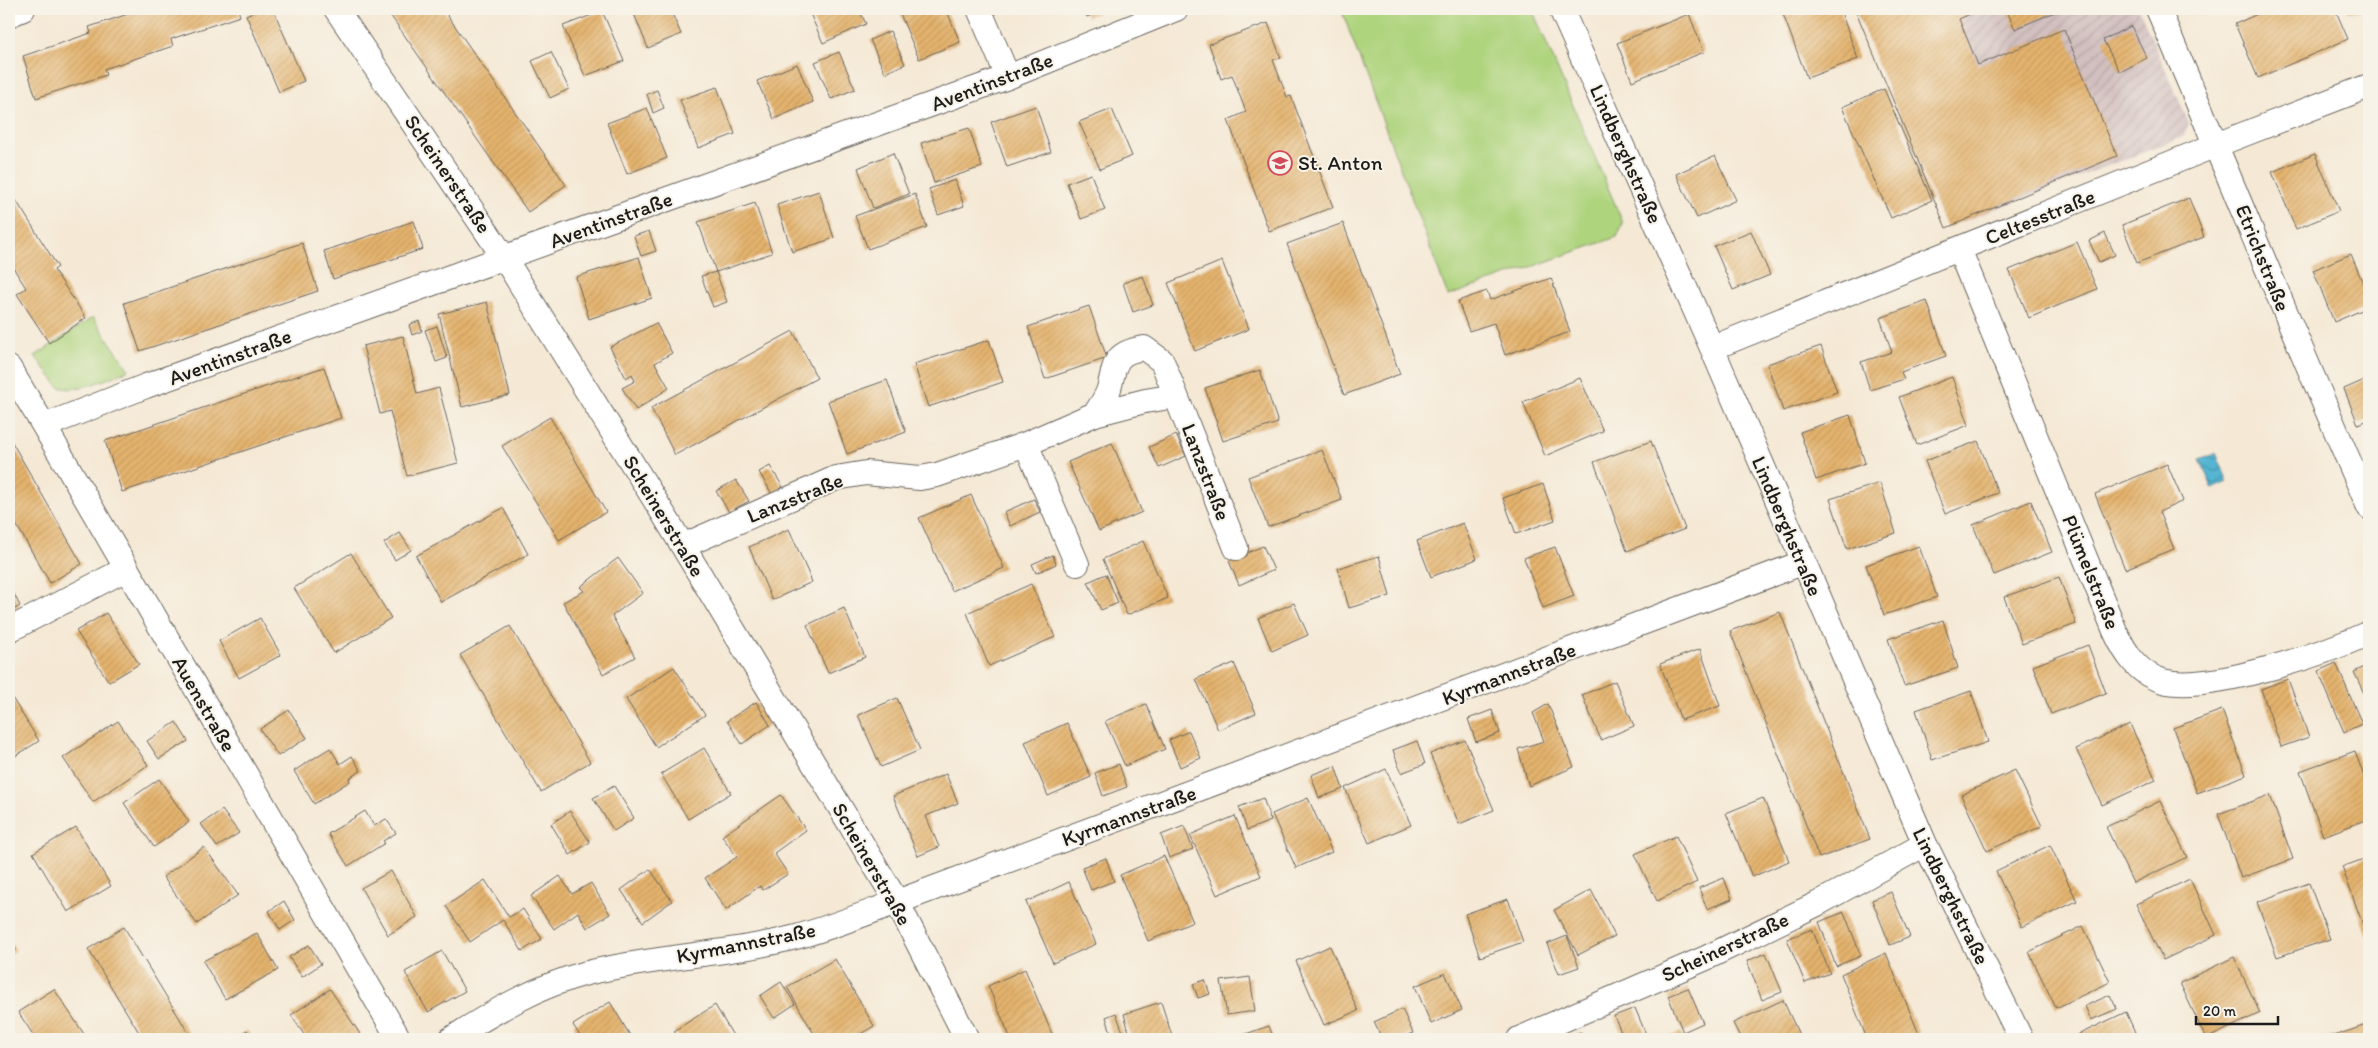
<svg xmlns="http://www.w3.org/2000/svg" width="2378" height="1048" viewBox="0 0 2378 1048" font-family="Itim,sans-serif">
<defs>
<pattern id="industrial-furrows" width="10" height="10" patternUnits="userSpaceOnUse" patternTransform="scale(1.25)"><rect width="10" height="10" fill="#d2bfbf"/><path d="M-1 1l2-2M0 10L10 0M9 11l2-2" fill="none" stroke="#b4a4a4"/></pattern>
<pattern id="water-waves" width="16" height="10" patternUnits="userSpaceOnUse" patternTransform="scale(1.25)"><rect width="16" height="10" fill="#54b5d2"/><path d="M0 5q4-4 8 0t8 0" fill="none" stroke="#4592aa"/></pattern>
<pattern id="building-hatch" width="6" height="6" patternUnits="userSpaceOnUse" patternTransform="scale(1.25)"><rect width="6" height="6" fill="#e4b36d"/><path d="M-1 1l2-2M0 6l6-6M5 7l2-2" fill="none" stroke="#c3995e"/></pattern>
</defs>
<rect width="100%" height="100%" fill="#f7f3e8"/>
<filter id="ink" filterUnits="userSpaceOnUse"><feTurbulence type="fractalNoise" baseFrequency=".02" numOctaves="2"/><feDisplacementMap in="SourceGraphic" scale="10" xChannelSelector="R" yChannelSelector="G"/><feConvolveMatrix kernelMatrix="1 2 1 2 8 2 1 2 1" color-interpolation-filters="sRGB"/></filter>
<filter id="wash" filterUnits="userSpaceOnUse"><feTurbulence type="fractalNoise" baseFrequency=".0096" numOctaves="4" result="noise"/><feDisplacementMap in="SourceGraphic" scale="20" xChannelSelector="R" yChannelSelector="G"/><feGaussianBlur stdDeviation="1.12" result="paint"/><feColorMatrix in="noise" values="0 0 0 0 0 0 0 0 0 0 0 0 0 0 0 0 0 1.4 0 .05"/><feComposite in="paint" operator="in"/></filter>
<g filter="url(#wash)">
<rect width="100%" height="100%" fill="#f5e9d6"/>
<!-- industrial -->
<path fill="url(#industrial-furrows)" d="M 1855,9 L 2139,9 L 2189,123 L 2183,137 L 1946,228 Z"/>
<!-- grass -->
<path fill="#afd47e" stroke="#66784d" d="M 1341,9 L 1532,9 L 1623,223 L 1617,237 L 1448,296 Z
M 93,317 L 129,370 C 112,376 74,396 58,386 L 35,356 Z"/>
<!-- water -->
<path fill="url(#water-waves)" stroke="#386877" d="M 2216,453 L 2228,482 L 2213,489 L 2200,460 Z"/>
<g id="blocks">
<!-- building -->
<path fill="url(#building-hatch)" d="M 143,9 L 238,9 L 240,16 L 171,39 L 173,46 L 104,69 L 106,75 L 36,98 L 23,56 L 91,33 L 89,27 Z
M 260,9 L 273,9 L 304,81 L 279,92 L 246,15 Z
M 386,9 L 443,9 L 566,185 L 528,212 Z
M 632,9 L 670,9 L 681,34 L 648,48 Z
M 808,9 L 859,9 L 866,24 L 823,43 Z
M 898,9 L 946,9 L 960,42 L 919,59 Z
M 1084,9 L 1107,9 L 1087,17 Z
M 1781,9 L 1840,9 L 1858,59 L 1807,78 Z
M 1855,9 L 1976,9 L 1977,11 L 1959,19 L 1978,65 L 2064,29 L 2117,156 L 1946,228 Z
M 2006,9 L 2062,9 L 2015,29 Z
M 2197,9 L 2211,9 L 2200,15 Z
M 2269,9 L 2335,9 L 2348,39 L 2258,78 L 2235,24 Z
M 2347,9 L 2368,9 L 2368,10 L 2347,12 Z
M 602,11 L 624,61 L 585,76 L 563,26 Z
M 1689,14 L 1704,52 L 1632,81 L 1617,43 Z
M 1268,23 L 1281,58 L 1273,60 L 1287,97 L 1291,96 L 1333,207 L 1269,231 L 1228,120 L 1246,112 L 1232,75 L 1221,79 L 1209,44 Z
M 2131,26 L 2147,58 L 2120,72 L 2103,40 Z
M 890,31 L 905,64 L 885,73 L 870,40 Z
M 551,52 L 569,89 L 550,98 L 532,61 Z
M 839,52 L 855,89 L 831,99 L 815,62 Z
M 797,64 L 813,102 L 774,119 L 757,81 Z
M 717,87 L 735,134 L 698,148 L 680,100 Z
M 1884,89 L 1932,200 L 1891,218 L 1842,107 Z
M 657,90 L 664,108 L 653,113 L 647,94 Z
M 1036,106 L 1051,152 L 1007,167 L 991,122 Z
M 647,108 L 667,158 L 627,174 L 607,123 Z
M 1112,109 L 1132,156 L 1100,169 L 1079,122 Z
M 969,128 L 982,167 L 934,183 L 921,143 Z
M 893,153 L 909,194 L 873,208 L 858,168 Z
M 2315,154 L 2339,211 L 2296,229 L 2272,172 Z
M 1715,156 L 1736,200 L 1697,218 L 1676,174 Z
M 1091,174 L 1105,210 L 1081,219 L 1067,183 Z
M 955,180 L 964,206 L 938,215 L 929,189 Z
M 9,189 L 58,267 L 54,270 L 86,318 L 49,343 L 17,294 L 26,288 L 9,261 Z
M 819,191 L 834,238 L 792,252 L 777,205 Z
M 915,194 L 927,227 L 868,249 L 855,216 Z
M 2189,198 L 2204,237 L 2137,263 L 2122,225 Z
M 755,203 L 772,253 L 716,272 L 727,302 L 713,307 L 701,276 L 716,272 L 698,222 Z
M 414,221 L 423,249 L 333,279 L 324,251 Z
M 1343,223 L 1400,374 L 1344,395 L 1287,244 Z
M 649,231 L 656,251 L 641,256 L 634,236 Z
M 1751,231 L 1770,275 L 1733,290 L 1714,246 Z
M 2105,233 L 2115,255 L 2099,262 L 2089,241 Z
M 2077,242 L 2097,289 L 2029,318 L 2009,270 Z
M 302,243 L 318,291 L 140,351 L 124,303 Z
M 2351,254 L 2369,298 L 2369,307 L 2334,322 L 2313,270 Z
M 639,257 L 652,298 L 589,319 L 576,277 Z
M 1222,261 L 1249,329 L 1195,351 L 1168,283 Z
M 1143,276 L 1153,305 L 1133,312 L 1123,283 Z
M 1551,278 L 1570,332 L 1505,355 L 1494,323 L 1469,331 L 1458,301 L 1487,291 L 1490,300 Z
M 1927,301 L 1946,356 L 1901,372 L 1904,379 L 1870,390 L 1861,362 L 1892,352 L 1880,318 Z
M 487,302 L 510,395 L 462,407 L 439,314 Z
M 1089,306 L 1107,358 L 1045,379 L 1028,327 Z
M 419,321 L 422,331 L 412,335 L 409,325 Z
M 656,323 L 672,353 L 655,363 L 669,388 L 636,410 L 622,388 L 635,381 L 632,374 L 626,378 L 610,347 Z
M 437,326 L 447,358 L 436,362 L 425,330 Z
M 793,331 L 817,378 L 675,455 L 651,408 Z
M 403,336 L 417,394 L 439,388 L 458,463 L 407,476 L 390,411 L 380,414 L 363,346 Z
M 989,340 L 1003,382 L 928,407 L 914,364 Z
M 1821,346 L 1837,392 L 1783,411 L 1767,364 Z
M 324,367 L 341,418 L 122,492 L 105,441 Z
M 1260,370 L 1278,423 L 1223,441 L 1205,388 Z
M 1952,377 L 1969,425 L 1917,445 L 1899,397 Z
M 1580,378 L 1603,431 L 1545,456 L 1523,402 Z
M 2369,378 L 2369,420 L 2358,424 L 2344,389 Z
M 887,380 L 906,432 L 847,454 L 828,401 Z
M 1850,415 L 1865,463 L 1816,480 L 1800,432 Z
M 550,417 L 606,512 L 559,540 L 502,446 Z
M 1176,435 L 1186,456 L 1159,468 L 1149,447 Z
M 9,437 L 82,564 L 50,583 L 9,512 Z
M 1651,441 L 1685,529 L 1627,551 L 1594,462 Z
M 1978,441 L 1998,493 L 1945,514 L 1925,461 Z
M 1112,443 L 1142,512 L 1099,531 L 1068,462 Z
M 1322,450 L 1342,500 L 1268,527 L 1248,477 Z
M 2167,464 L 2183,501 L 2159,512 L 2174,549 L 2125,569 L 2095,494 Z
M 770,466 L 783,487 L 772,494 L 759,472 Z
M 736,480 L 749,501 L 729,512 L 716,491 Z
M 1880,483 L 1896,533 L 1847,549 L 1830,499 Z
M 1543,484 L 1555,520 L 1516,534 L 1503,498 Z
M 971,495 L 1004,568 L 952,591 L 919,518 Z
M 1034,499 L 1040,512 L 1010,526 L 1004,512 Z
M 2031,501 L 2052,552 L 1994,575 L 1973,525 Z
M 503,508 L 528,554 L 441,602 L 416,556 Z
M 1463,523 L 1477,559 L 1431,577 L 1417,541 Z
M 789,529 L 812,582 L 772,600 L 749,547 Z
M 400,533 L 411,550 L 395,560 L 384,543 Z
M 1143,541 L 1168,598 L 1127,615 L 1103,559 Z
M 1263,546 L 1274,570 L 1239,585 L 1229,561 Z
M 1919,546 L 1937,597 L 1884,615 L 1866,565 Z
M 1555,547 L 1574,596 L 1543,608 L 1524,558 Z
M 351,553 L 391,618 L 334,653 L 294,588 Z
M 1053,555 L 1056,564 L 1036,573 L 1032,564 Z
M 1379,556 L 1390,596 L 1349,608 L 1338,568 Z
M 618,558 L 643,593 L 612,616 L 635,657 L 603,674 L 563,602 L 584,591 L 580,587 Z
M 1106,574 L 1118,603 L 1101,610 L 1088,582 Z
M 2059,577 L 2076,624 L 2022,644 L 2004,597 Z
M 9,584 L 20,606 L 9,612 Z
M 1031,584 L 1055,637 L 989,666 L 967,613 Z
M 1294,603 L 1308,635 L 1272,651 L 1258,618 Z
M 844,608 L 865,657 L 828,673 L 807,625 Z
M 1780,612 L 1870,839 L 1819,858 L 1730,631 Z
M 106,613 L 139,664 L 109,682 L 76,631 Z
M 260,618 L 281,655 L 239,678 L 219,641 Z
M 1943,620 L 1958,668 L 1904,686 L 1888,639 Z
M 510,626 L 590,762 L 541,792 L 460,655 Z
M 2088,645 L 2106,693 L 2051,714 L 2033,666 Z
M 1700,649 L 1720,706 L 1681,720 L 1660,664 Z
M 1234,663 L 1256,713 L 1218,730 L 1196,679 Z
M 2336,663 L 2362,724 L 2344,732 L 2318,671 Z
M 2369,665 L 2369,704 L 2354,672 Z
M 674,667 L 705,715 L 656,747 L 626,699 Z
M 2288,679 L 2309,737 L 2281,747 L 2261,689 Z
M 1615,681 L 1634,726 L 1601,740 L 1582,695 Z
M 1971,691 L 1988,742 L 1932,760 L 1916,710 Z
M 9,693 L 39,741 L 9,760 Z
M 897,698 L 920,750 L 881,767 L 858,715 Z
M 756,702 L 770,725 L 742,744 L 727,721 Z
M 1146,704 L 1165,749 L 1125,766 L 1105,721 Z
M 1548,704 L 1574,767 L 1529,786 L 1518,749 L 1544,741 L 1533,713 Z
M 289,710 L 307,738 L 278,756 L 260,729 Z
M 1492,710 L 1500,733 L 1476,742 L 1468,719 Z
M 2222,710 L 2246,775 L 2197,793 L 2173,728 Z
M 118,721 L 148,765 L 93,802 L 63,758 Z
M 176,722 L 188,741 L 159,759 L 147,741 Z
M 1067,723 L 1091,777 L 1048,796 L 1025,742 Z
M 2130,724 L 2156,780 L 2102,805 L 2076,749 Z
M 1189,731 L 1201,758 L 1180,767 L 1169,740 Z
M 1465,740 L 1494,810 L 1459,824 L 1430,754 Z
M 1417,741 L 1425,764 L 1401,773 L 1393,750 Z
M 330,748 L 340,764 L 352,756 L 361,771 L 349,778 L 350,781 L 314,804 L 294,771 Z
M 704,748 L 731,793 L 688,819 L 661,774 Z
M 2355,751 L 2369,791 L 2369,819 L 2323,836 L 2300,771 Z
M 1119,764 L 1127,787 L 1103,796 L 1095,773 Z
M 1335,766 L 1343,789 L 1319,798 L 1311,775 Z
M 1386,769 L 1411,825 L 1369,843 L 1345,788 Z
M 2015,770 L 2042,826 L 1987,851 L 1961,795 Z
M 946,774 L 958,803 L 926,816 L 939,847 L 918,856 L 893,796 Z
M 159,779 L 189,822 L 154,847 L 124,803 Z
M 614,786 L 634,818 L 614,831 L 593,798 Z
M 781,795 L 806,830 L 774,853 L 788,874 L 763,890 L 760,886 L 726,910 L 705,878 L 737,857 L 722,836 Z
M 2270,795 L 2293,859 L 2241,878 L 2218,814 Z
M 1263,798 L 1271,821 L 1247,830 L 1239,807 Z
M 1308,798 L 1332,852 L 1296,868 L 1272,814 Z
M 1763,798 L 1789,861 L 1752,877 L 1726,813 Z
M 2160,801 L 2187,857 L 2133,883 L 2106,827 Z
M 222,810 L 239,833 L 217,847 L 201,824 Z
M 365,811 L 374,826 L 386,819 L 396,833 L 383,841 L 385,843 L 348,866 L 328,834 Z
M 570,811 L 590,842 L 570,855 L 551,824 Z
M 1235,816 L 1261,876 L 1217,895 L 1190,835 Z
M 1184,826 L 1193,849 L 1169,858 L 1161,835 Z
M 76,827 L 111,886 L 68,912 L 33,853 Z
M 1676,836 L 1697,882 L 1657,901 L 1635,854 Z
M 2050,845 L 2077,901 L 2022,927 L 1996,871 Z
M 204,847 L 238,895 L 197,924 L 163,877 Z
M 1164,856 L 1193,922 L 1148,941 L 1120,875 Z
M 2369,857 L 2369,935 L 2367,936 L 2342,867 Z
M 1106,858 L 1114,881 L 1091,890 L 1082,867 Z
M 650,869 L 672,901 L 643,922 L 621,890 Z
M 391,871 L 417,917 L 388,935 L 361,888 Z
M 560,876 L 572,894 L 591,883 L 610,914 L 587,928 L 578,912 L 554,929 L 531,896 Z
M 1724,878 L 1732,899 L 1707,909 L 1699,888 Z
M 2190,879 L 2216,935 L 2163,960 L 2136,904 Z
M 485,880 L 509,917 L 523,909 L 542,939 L 522,951 L 503,920 L 470,942 L 446,906 Z
M 1069,882 L 1096,944 L 1053,963 L 1026,902 Z
M 2309,883 L 2330,939 L 2277,957 L 2257,902 Z
M 1591,890 L 1615,936 L 1578,955 L 1554,910 Z
M 1891,892 L 1910,937 L 1890,945 L 1872,900 Z
M 1508,899 L 1523,942 L 1480,957 L 1465,914 Z
M 284,901 L 295,920 L 280,930 L 269,911 Z
M 1844,912 L 1861,956 L 1836,966 L 1819,922 Z
M 2083,926 L 2110,982 L 2056,1008 L 2029,952 Z
M 124,927 L 191,1037 L 187,1039 L 143,1039 L 88,949 Z
M 1812,929 L 1830,973 L 1805,983 L 1787,939 Z
M 257,933 L 278,970 L 225,999 L 203,961 Z
M 1567,936 L 1579,967 L 1559,974 L 1547,944 Z
M 9,939 L 16,950 L 9,956 Z
M 309,945 L 321,964 L 302,977 L 289,957 Z
M 1330,946 L 1358,1011 L 1324,1025 L 1296,961 Z
M 442,951 L 465,991 L 428,1012 L 405,972 Z
M 1766,953 L 1782,992 L 1762,1000 L 1747,961 Z
M 1886,953 L 1921,1039 L 1867,1039 L 1841,974 Z
M 2234,957 L 2260,1013 L 2206,1039 L 2180,983 Z
M 835,959 L 874,1026 L 852,1039 L 817,1039 L 787,987 Z
M 1025,969 L 1052,1034 L 1040,1039 L 1011,1039 L 988,986 Z
M 1445,973 L 1462,1010 L 1431,1024 L 1415,986 Z
M 1250,977 L 1255,1011 L 1227,1015 L 1221,981 Z
M 1205,980 L 1210,994 L 1198,998 L 1193,984 Z
M 781,982 L 795,1004 L 774,1018 L 760,996 Z
M 1688,988 L 1703,1023 L 1683,1032 L 1668,996 Z
M 54,989 L 86,1037 L 83,1039 L 36,1039 L 18,1012 Z
M 330,989 L 360,1034 L 352,1039 L 307,1039 L 291,1015 Z
M 2110,995 L 2117,1009 L 2091,1020 L 2085,1006 Z
M 1783,1000 L 1801,1039 L 1741,1039 L 1733,1023 Z
M 610,1002 L 631,1037 L 627,1039 L 582,1039 L 573,1025 Z
M 1161,1002 L 1173,1039 L 1131,1039 L 1124,1014 Z
M 715,1005 L 735,1039 L 679,1039 L 674,1031 Z
M 1635,1008 L 1648,1039 L 1624,1039 L 1614,1016 Z
M 1402,1009 L 1413,1033 L 1398,1039 L 1382,1039 L 1374,1022 Z
M 2126,1012 L 2138,1039 L 2069,1039 Z
M 1116,1013 L 1124,1035 L 1113,1039 L 1106,1017 Z
M 2369,1024 L 2369,1039 L 2325,1039 Z
M 1269,1026 L 1274,1039 L 1231,1039 Z
M 247,1030 L 253,1039 L 233,1039 Z
M 1581,1032 L 1585,1039 L 1565,1039 Z
M 1681,1032 L 1684,1039 L 1664,1039 Z"/>
</g>
</g>
<g filter="url(#ink)">
<use href="#blocks" fill-opacity="0" stroke="#68645d" stroke-width="1"/>
<g fill="none" stroke-linecap="round" stroke-linejoin="round">
<!-- minor casing -->
<g stroke="#68645d" stroke-width="26">
<path id="minor" d="M 336,9 L 505,259 L 658,505 L 897,902 L 967,1039
M 979,9 L 1008,77
M 1561,9 L 1712,348 L 1900,786 L 1925,844 L 2021,1039
M 2158,9 C 2229,174 2296,342 2369,507
M 9,15 L 23,9
M 1959,249 L 2115,631 C 2125,653 2138,674 2163,681 C 2209,693 2325,653 2369,633
M 1712,348 L 2216,145 L 2369,86
M 9,368 L 44,426 L 399,1039
M 1095,414 C 1101,405 1108,396 1110,385 C 1115,361 1117,352 1144,348 L 1162,361 L 1176,396
M 44,426 L 146,386 L 1008,77 L 1176,9
M 1026,444 L 1077,564
M 683,546 L 836,478 L 866,473 L 920,478 L 937,475 L 1026,444 L 1095,414 L 1145,401 L 1176,396 L 1236,548
M 9,630 L 126,569
M 451,1039 C 493,1012 537,986 587,973 C 656,956 727,955 796,937 C 830,928 864,914 897,902 L 1802,563
M 1519,1039 L 1706,958 L 1817,904 L 1925,844"/>
</g>
<!-- minor -->
<use href="#minor" stroke="#fff" stroke-width="24"/>
</g>
</g>
<!-- icons -->
<defs>
<g id="school-ring" transform="scale(1.25)"><circle r="9.5" fill="#f7f3e8" stroke="#d1495b" stroke-width="1.5"/><path d="M0-5L7-2L0 1L-7-2ZM-4 1L0 2.5L4 1V4Q0 6-4 4Z" fill="#d1495b"/></g>
</defs>
<g fill-rule="evenodd">
<use href="#school-ring" x="1280" y="163"/>
</g>
<g text-anchor="middle" stroke-width="4" stroke-linejoin="round" paint-order="stroke">
<!-- street labels -->
<g font-size="21" fill="#1c1c1c" stroke="#f7f3e8">
<text transform="translate(992 82) rotate(-21)" y="7">Aventinstraße</text>
<text transform="translate(1626 154) rotate(66)" y="7">Lindberghstraße</text>
<text transform="translate(448 174) rotate(56)" y="7">Scheinerstraße</text>
<text transform="translate(2040 217) rotate(-22)" y="7">Celtesstraße</text>
<text transform="translate(611 220) rotate(-20)" y="7">Aventinstraße</text>
<text transform="translate(2263 258) rotate(68)" y="7">Etrichstraße</text>
<text transform="translate(230 357) rotate(-20)" y="7">Aventinstraße</text>
<text transform="translate(1206 472) rotate(69)" y="7">Lanzstraße</text>
<text transform="translate(795 498) rotate(-22)" y="7">Lanzstraße</text>
<text transform="translate(664 516) rotate(59)" y="7">Scheinerstraße</text>
<text transform="translate(1787 526) rotate(67)" y="7">Lindberghstraße</text>
<text transform="translate(2091 572) rotate(68)" y="7">Plümelstraße</text>
<text transform="translate(1509 674) rotate(-21)" y="7">Kyrmannstraße</text>
<text transform="translate(204 704) rotate(60)" y="7">Auenstraße</text>
<text transform="translate(1129 816) rotate(-20)" y="7">Kyrmannstraße</text>
<text transform="translate(872 864) rotate(60)" y="7">Scheinerstraße</text>
<text transform="translate(1951 896) rotate(64)" y="7">Lindberghstraße</text>
<text transform="translate(746 943) rotate(-11)" y="7">Kyrmannstraße</text>
<text transform="translate(1725 947) rotate(-25)" y="7">Scheinerstraße</text>
</g>
<!-- poi labels -->
<g font-size="21" fill="#1c1c1c" stroke="#f7f3e8" text-anchor="start">
<text x="1298" y="170">St. Anton</text>
</g>
</g>
<!-- margin -->
<rect width="2378" height="1048" fill="none" stroke="#f7f3e8" stroke-width="30"/>
<!-- scale -->
<path d="M2196 1016v8h82v-8" fill="none" stroke="#1c1c1c" stroke-width="2.5"/>
<text x="2203" y="1016" font-size="15" fill="#1c1c1c" stroke="#f7f3e8" stroke-width="4" paint-order="stroke">20 m</text>
</svg>
